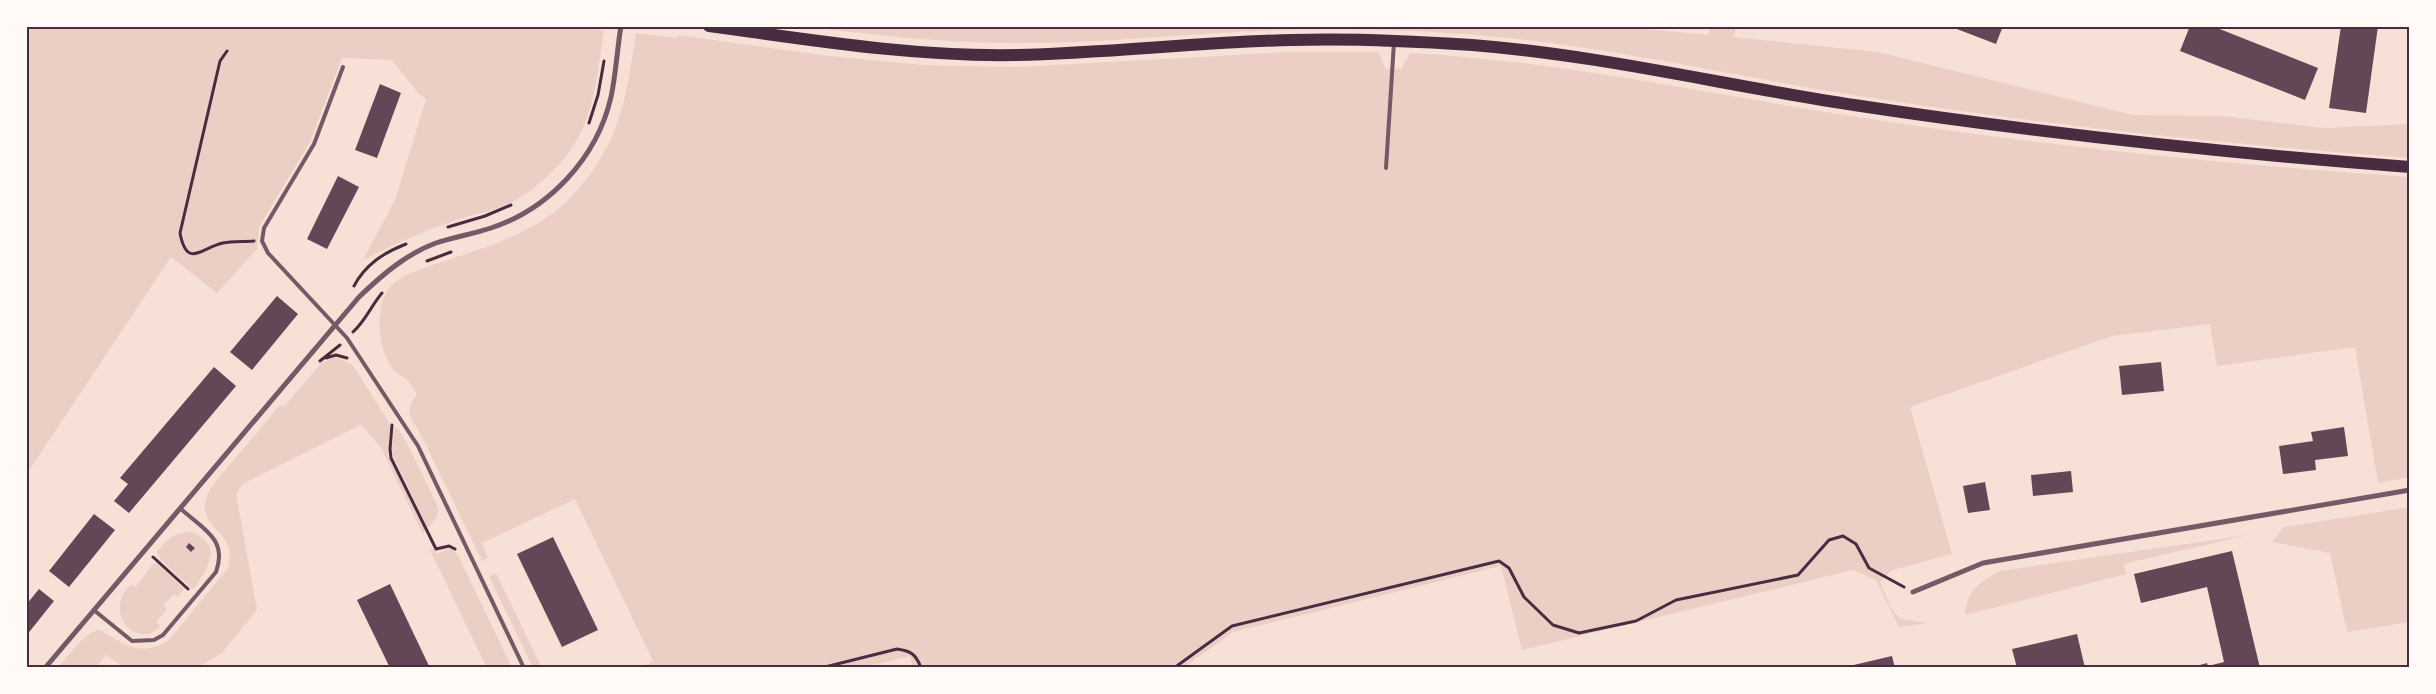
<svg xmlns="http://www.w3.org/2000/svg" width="2436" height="694" viewBox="0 0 2436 694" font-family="Karla,sans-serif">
<rect width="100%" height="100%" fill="#f7e1d7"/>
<!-- green -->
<path fill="#ebcfc5" d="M 26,26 L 576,26 L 604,30 C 599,61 597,93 585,123 C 572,156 540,189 508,204 C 490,212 471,215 453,221 C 422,232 392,245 363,260 L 395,200 L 426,99 L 418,93 L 392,60 L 342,58 L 310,142 L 259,227 L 257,249 L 217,293 L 171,257 L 26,475 Z
M 802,26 L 1616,26 L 1708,35 L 1711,26 L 1737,26 L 1733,37 L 1878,52 L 2133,115 L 2222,116 L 2324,128 L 2410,124 L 2410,158 C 2223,144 2037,124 1853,95 C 1727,75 1602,45 1475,35 C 1414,30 1351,28 1289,30 C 1197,32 1105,44 1013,43 C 942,43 872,35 802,26 Z
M 636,33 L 677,38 L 678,35 L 821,55 L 922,65 L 1015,67 L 1288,52 L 1378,52 L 1386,69 L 1401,69 L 1410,53 C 1559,61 1704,93 1851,116 C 2036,145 2222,164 2410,177 L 2410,477 L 2378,483 L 2355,347 L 2217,366 L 2210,324 L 2112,336 L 1910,407 L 1952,554 L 1892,570 L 1880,582 L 1891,608 L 1901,619 L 1927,623 L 1899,627 L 1876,580 L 1853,570 L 1522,650 L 1501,566 L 1233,632 L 1183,668 L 913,668 L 910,656 L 862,668 L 641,668 L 653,661 L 575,499 L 482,543 L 488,558 L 482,561 L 424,441 L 410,416 L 409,411 L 412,401 L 417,395 C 415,391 412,386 409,382 C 404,377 396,373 392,368 C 377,349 374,303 391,286 C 403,273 426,268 442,262 C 486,247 536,233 570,198 C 619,148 626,100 636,33 Z
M 336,357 L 350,363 L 356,370 L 390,424 L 388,456 L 425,531 L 423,534 L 380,446 L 361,425 L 243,484 L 236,493 L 257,610 L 222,653 L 201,665 L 133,668 L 121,665 L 106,655 L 95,668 L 58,668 C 67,657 86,630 100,630 C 126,645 140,658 169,640 L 228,568 C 240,524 188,533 211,487 L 280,405 L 284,407 L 321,363 Z
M 397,427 L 410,449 L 438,507 L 438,514 L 428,529 L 394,458 L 392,449 L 394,429 Z
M 2410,507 L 2410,622 L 2347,632 L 2330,553 L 2272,542 L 2284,527 Z
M 192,532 C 224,546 208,566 195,588 L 192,589 L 160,559 L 157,552 C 167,539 176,531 192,532 Z
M 2248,535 L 2124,564 L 2126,574 L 1965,615 C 1967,589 1979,583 2000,571 Z
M 450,548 L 457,553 L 512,668 L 487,668 L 430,550 L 433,549 L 436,554 Z
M 157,563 L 184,589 L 178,597 L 174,594 L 163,606 L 167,609 L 157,621 L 160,627 C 138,649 101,615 131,584 L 135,587 L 153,564 Z
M 496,573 L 542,668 L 533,668 L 489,576 Z"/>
<!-- building -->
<path fill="#644757" d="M 1949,26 L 2003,26 L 1996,44 Z
M 2190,26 L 2212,26 L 2318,68 L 2305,100 L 2180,51 Z
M 2341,26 L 2378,26 L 2366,113 L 2329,108 Z
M 380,84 L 401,93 L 377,158 L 355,150 Z
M 338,176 L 359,187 L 327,249 L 307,239 Z
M 277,296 L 298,314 L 252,370 L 230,352 Z
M 2161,362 L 2164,391 L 2122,395 L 2119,366 Z
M 214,367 L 236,386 L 129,513 L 114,501 L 128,484 L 120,478 Z
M 2344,427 L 2348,456 L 2315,460 L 2316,470 L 2283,474 L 2279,446 L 2313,441 L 2311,432 Z
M 2071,471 L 2073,492 L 2033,496 L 2031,475 Z
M 1985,482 L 1990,510 L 1968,513 L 1963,486 Z
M 94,514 L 115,530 L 69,587 L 49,571 Z
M 553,537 L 598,630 L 562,647 L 517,554 Z
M 189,543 L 195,548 L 191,552 L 186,547 Z
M 2232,551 L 2260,668 L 2189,668 L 2207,663 L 2208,666 L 2224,662 L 2207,587 L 2141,603 L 2134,574 Z
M 390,584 L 430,668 L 390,668 L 357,600 Z
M 39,589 L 54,601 L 26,636 L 26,605 Z
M 2077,634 L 2085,668 L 2017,668 L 2012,649 Z
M 1892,656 L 1895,668 L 1845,668 L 1845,667 Z"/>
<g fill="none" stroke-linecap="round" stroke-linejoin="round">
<!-- path -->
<path stroke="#4a2c40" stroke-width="3" d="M 227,51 L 220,61 L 180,233 C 187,270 202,247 223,243 C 233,241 244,242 254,241
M 589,123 L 598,95 L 604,61
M 448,227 L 485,216 L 511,205
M 427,261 L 451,252
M 354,286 C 365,265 383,253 406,244
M 353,332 C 366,320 371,306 382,293
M 326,358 L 336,355 L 347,358
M 320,361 L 340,345
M 392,425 L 390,449 L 391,458 L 436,549 L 449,546 L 455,549
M 153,557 L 188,589
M 821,668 L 897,649 C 911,651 916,654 921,668
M 1174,668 L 1232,626 L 1499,561 L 1509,568 L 1524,597 L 1553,625 L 1579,633 L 1636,621 L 1676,600 L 1798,575 L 1829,540 L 1843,536 L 1856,544 L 1869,568 L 1904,587"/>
<!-- service -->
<path stroke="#755966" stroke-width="4" d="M 343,67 L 314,144 L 264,228 L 262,241 L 268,253 L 347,338 L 418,446 L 524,668
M 1386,168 L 1394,42
M 95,611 L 132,641 L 154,640 L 163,635 L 216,572 C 228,539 203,529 181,509"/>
<!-- minor -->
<path stroke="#755966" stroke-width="5" d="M 1913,592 L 1983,563 L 2410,490
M 45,668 L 359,297 C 382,275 406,254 436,243 C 454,237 473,234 491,228 C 549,209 597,158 611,97 C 616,74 617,50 621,26"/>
<!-- primary -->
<path stroke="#4a2c40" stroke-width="12" d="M 709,26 C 811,40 914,57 1017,55 C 1109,53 1200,42 1292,40 C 1352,38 1412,41 1472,45 C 1601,55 1727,86 1854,105 C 2039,133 2224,153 2410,167"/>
</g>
<!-- border -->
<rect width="2436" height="694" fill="none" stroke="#fffaf5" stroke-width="55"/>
<rect x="28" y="28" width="2380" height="638" fill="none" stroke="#4a2c40" stroke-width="2"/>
</svg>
